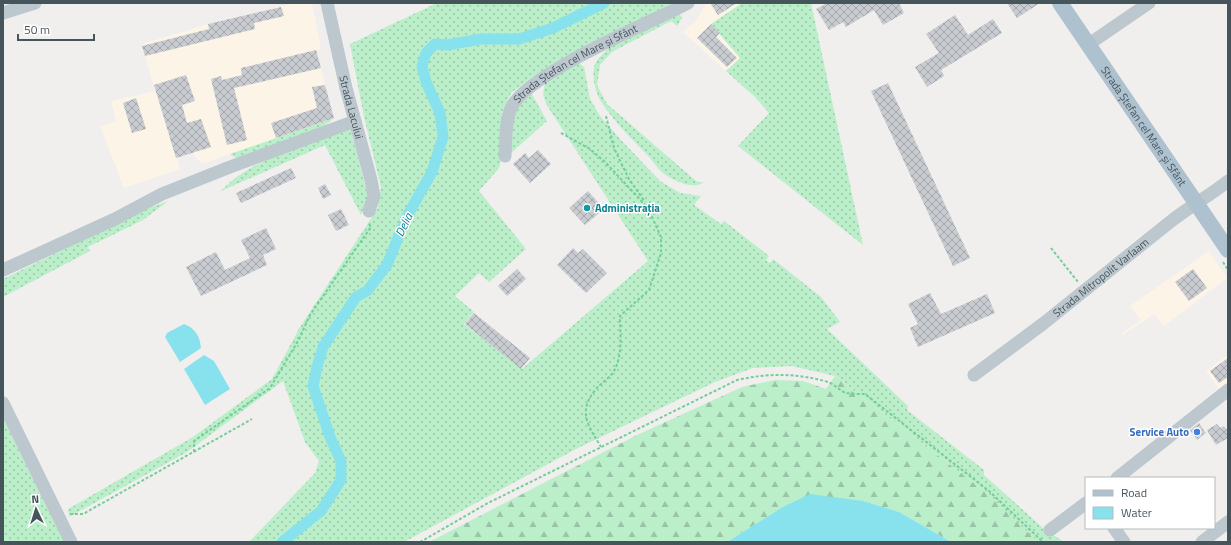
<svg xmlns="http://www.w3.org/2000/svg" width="1231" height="545" viewBox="0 0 1231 545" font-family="'Titillium Web',sans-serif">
<defs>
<pattern id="grass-dots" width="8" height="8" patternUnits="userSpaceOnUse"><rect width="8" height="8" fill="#bbefca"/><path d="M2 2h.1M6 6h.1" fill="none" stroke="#9ac4a7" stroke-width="1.8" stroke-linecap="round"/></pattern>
<pattern id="forest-firs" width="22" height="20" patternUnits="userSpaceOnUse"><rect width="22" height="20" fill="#bbefca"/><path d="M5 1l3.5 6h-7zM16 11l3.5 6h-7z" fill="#9ac4a7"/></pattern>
<pattern id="building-cross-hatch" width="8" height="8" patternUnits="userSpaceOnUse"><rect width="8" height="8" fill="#c8ccd1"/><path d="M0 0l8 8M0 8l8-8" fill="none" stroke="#a4a8ad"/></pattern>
</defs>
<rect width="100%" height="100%" fill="#f1eeee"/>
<!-- commercial -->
<path fill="#fcf4e7" d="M 295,3 L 312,3 L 321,49 L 316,50 L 334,118 L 205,163 L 199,161 L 192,153 L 177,158 L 180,169 L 124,188 L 100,126 L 116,121 L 111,101 L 155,91 L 142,44 L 208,24 Z
M 710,3 L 742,3 L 711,24 L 740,58 L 726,71 L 683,32 L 696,21 L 705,5 Z
M 1209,251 L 1227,278 L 1164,326 L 1154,314 L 1123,335 L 1122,333 L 1141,320 L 1130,306 Z
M 1228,355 L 1228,382 L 1219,389 L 1206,371 Z"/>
<!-- grass -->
<path fill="url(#grass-dots)" d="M 437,3 L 673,3 L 563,58 L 532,77 L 511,93 L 502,112 L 502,158 L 499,168 L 479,191 L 526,249 L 489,282 L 479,273 L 455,296 L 474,312 L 464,324 L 522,369 L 648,261 L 546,104 L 543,94 L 545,82 L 579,63 L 584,67 L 590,99 L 600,116 L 621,140 L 660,181 L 680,193 L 701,196 L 694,205 L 721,224 L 724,221 L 769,256 L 766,260 L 770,263 L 773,259 L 821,297 L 840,322 L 827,329 L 908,406 L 907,410 L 984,470 L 984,475 L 1043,528 L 1064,542 L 1038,542 L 989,495 L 835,376 L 792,366 L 753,368 L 715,382 L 576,449 L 404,542 L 249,542 L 315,473 L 319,461 L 305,442 L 283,381 L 187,452 L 69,517 L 68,509 L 193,437 L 272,379 L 300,327 L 378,208 L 381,187 L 364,117 L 350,44 Z
M 742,3 L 811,3 L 863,245 L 738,146 L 769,113 L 755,97 L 726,71 L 740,58 L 711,24 Z
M 679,13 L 682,18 L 677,26 L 671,21 L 612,52 L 600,65 L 597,85 L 607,104 L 696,181 L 703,183 C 691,189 678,182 667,176 C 660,172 655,164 650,158 C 634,141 615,123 602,103 C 596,94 592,79 594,68 C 598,45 659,22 679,13 Z
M 532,94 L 547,121 L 510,154 L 515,110 L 522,98 Z
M 334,118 L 323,127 L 236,158 L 230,154 Z
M 350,128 L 368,196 L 361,215 L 325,145 L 221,191 C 252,158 308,144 350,128 Z
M 168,201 L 143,220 L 88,247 L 90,251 L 3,297 L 3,279 L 149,208 Z
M 3,418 L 64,542 L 3,542 Z"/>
<!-- forest -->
<path fill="url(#forest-firs)" d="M 835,376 L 989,495 L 1038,542 L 951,542 L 899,512 L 863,501 L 781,508 L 727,542 L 429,542 L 637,435 L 742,387 L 775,380 L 803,381 L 826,389 Z"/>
<!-- water -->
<path fill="#88e2ed" d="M 184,324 C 195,328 200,336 201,348 L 180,362 L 165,337 L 167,333 Z
M 204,355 L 214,361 L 230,389 L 205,405 L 184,369 Z
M 810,494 L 863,501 L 899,512 L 951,542 L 727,542 L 781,508 Z"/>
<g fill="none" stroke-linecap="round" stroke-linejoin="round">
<!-- canal -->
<path stroke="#88e2ed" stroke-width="11" d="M 282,542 L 321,511 L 341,480 L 341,461 L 330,437 L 313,386 L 317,367 L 323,347 L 356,297 L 367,291 L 387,265 L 406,218 L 432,172 L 443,137 L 440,113 L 426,82 L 422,66 L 426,53 L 435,44 L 447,45 L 481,39 L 519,39 L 553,28 L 604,3"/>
</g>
<!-- building -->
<path fill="url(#building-cross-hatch)" d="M 710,3 L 737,3 L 718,15 Z
M 827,3 L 899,3 L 904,13 L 883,25 L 874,10 L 846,27 L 843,22 L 829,30 L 816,9 Z
M 1007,3 L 1040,3 L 1017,18 Z
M 281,7 L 284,16 L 254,23 L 255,29 L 145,56 L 142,46 L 209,29 L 208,24 Z
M 955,15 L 968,35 L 993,19 L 1002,33 L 941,70 L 944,76 L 927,87 L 915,67 L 939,53 L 926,34 Z
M 711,24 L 720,33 L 716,37 L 737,58 L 727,67 L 697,38 Z
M 316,50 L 321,68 L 234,88 L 247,140 L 227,145 L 211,79 L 221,76 L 222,80 L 242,75 L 241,68 Z
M 186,75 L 195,101 L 182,105 L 187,123 L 201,119 L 211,147 L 176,158 L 154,85 Z
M 888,83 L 970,258 L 953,266 L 871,91 Z
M 325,85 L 334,118 L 276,138 L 271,123 L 317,108 L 312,87 Z
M 136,98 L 146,129 L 132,133 L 123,103 Z
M 538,150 L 551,164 L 530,183 L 513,164 L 525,153 L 529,158 Z
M 291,168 L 296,178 L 241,203 L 236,193 Z
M 325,184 L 331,195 L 323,199 L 318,188 Z
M 588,191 L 604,209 L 585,225 L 569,208 Z
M 341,209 L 349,225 L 336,231 L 328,215 Z
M 266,228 L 276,249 L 263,255 L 267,265 L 201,296 L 186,267 L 216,252 L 225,270 L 250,258 L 241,240 Z
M 573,248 L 578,253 L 583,249 L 607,273 L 586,293 L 557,265 Z
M 517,269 L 526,279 L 507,296 L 498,286 Z
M 1193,269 L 1207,288 L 1189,301 L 1175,282 Z
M 930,293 L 941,314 L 987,294 L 995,313 L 918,347 L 910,328 L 918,324 L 908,304 Z
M 474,313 L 530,358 L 521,369 L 465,324 Z
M 1228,358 L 1228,377 L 1219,383 L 1210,371 Z
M 1199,423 L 1206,433 L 1197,440 L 1190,430 Z
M 1217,424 L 1220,428 L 1224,426 L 1228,431 L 1228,438 L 1216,445 L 1207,430 Z"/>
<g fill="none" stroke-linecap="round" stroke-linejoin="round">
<!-- path -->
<path stroke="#73ce98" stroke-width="2" stroke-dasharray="3 2" stroke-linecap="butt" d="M 606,116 L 614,148 L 629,179 L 645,202
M 561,133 L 590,149 L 606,163 L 648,208 L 661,237 L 661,253 L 649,290 L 620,316 C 620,334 623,355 614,371 C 610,378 601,383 596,389 C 577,412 588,425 601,447
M 1051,248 L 1078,282
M 1223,262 L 1228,270
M 194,452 L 194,441 L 270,388 L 298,341 L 310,315 L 371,227 L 368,222
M 70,514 L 83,514 L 252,419
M 420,542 L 488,503 L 737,380 C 768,373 797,373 828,382 C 834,384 840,391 846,393 C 852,394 859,394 865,394 L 989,491 L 1043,542"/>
<!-- minor -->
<g stroke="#bcc7ce" stroke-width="13">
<path id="s1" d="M 327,3 L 346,88 L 371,180 L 374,196 L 369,211"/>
<path d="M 3,13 L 35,3"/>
<path d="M 1089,44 L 1149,3"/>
<path id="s2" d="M 505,156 C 506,141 505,122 511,108 C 527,73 650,23 688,3"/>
<path d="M 3,270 L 115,219 L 162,194 L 230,167 L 355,121"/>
<path id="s3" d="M 974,375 L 1044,323 L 1170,222 C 1189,207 1209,196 1228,181"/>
<path d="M 3,403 L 71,542"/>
<path d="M 1117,478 L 1228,390"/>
<path d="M 1114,528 L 1124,542"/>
<path d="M 1050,530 L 1086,503"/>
<path d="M 1202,542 L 1228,522"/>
</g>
<!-- major -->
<path stroke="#adc1ce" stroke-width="16" id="s4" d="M 1060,3 L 1228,250"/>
</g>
<!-- markers -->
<circle fill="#0f9aa8" stroke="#fff" stroke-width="1.5" cx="587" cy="208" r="4"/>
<circle fill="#3f7fe0" stroke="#fff" stroke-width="1.5" cx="1197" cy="432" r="4"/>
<g text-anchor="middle" stroke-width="3" stroke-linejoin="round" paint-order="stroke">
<!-- street labels -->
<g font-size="11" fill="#46545c" stroke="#fff">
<text dy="4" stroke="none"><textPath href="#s2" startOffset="128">Strada Ștefan cel Mare și Sfânt</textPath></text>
<text dy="4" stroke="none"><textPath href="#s1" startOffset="107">Strada Lacului</textPath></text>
<text dy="4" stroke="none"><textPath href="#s4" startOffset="149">Strada Ștefan cel Mare și Sfânt</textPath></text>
<text dy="4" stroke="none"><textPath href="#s3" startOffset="160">Strada Mitropolit Varlaam</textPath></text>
</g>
<!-- culture labels -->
<g font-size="11" font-weight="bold" fill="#0d838f" stroke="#fff" text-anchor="start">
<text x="595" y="212">Administrația</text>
</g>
<!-- shop labels -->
<g font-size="11" font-weight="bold" fill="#366cbe" stroke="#fff" text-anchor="end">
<text x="1189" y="436">Service Auto</text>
</g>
<!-- water labels -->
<g font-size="12" font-style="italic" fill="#0b7f8c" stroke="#fff">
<text transform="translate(404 225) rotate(-65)" y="4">Delia</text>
</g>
</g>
<!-- border -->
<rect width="1231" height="545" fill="none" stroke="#46545c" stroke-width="8"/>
<!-- legend -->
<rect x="1085" y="477" width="130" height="52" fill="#ffffff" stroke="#b5bbbe"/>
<rect x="1093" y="490" width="20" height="6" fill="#adc1ce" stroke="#b5bbbe"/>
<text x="1121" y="497" font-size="12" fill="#46545c">Road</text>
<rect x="1093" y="507" width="20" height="12" fill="#88e2ed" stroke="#b5bbbe"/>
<text x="1121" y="517" font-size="12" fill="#46545c">Water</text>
<!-- north arrow -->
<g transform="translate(36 509) rotate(356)" stroke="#ffffff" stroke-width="3" paint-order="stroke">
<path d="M0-3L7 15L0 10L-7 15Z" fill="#46545c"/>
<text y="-6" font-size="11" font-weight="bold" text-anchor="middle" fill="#46545c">N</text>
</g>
<!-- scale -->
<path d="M18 34v6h76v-6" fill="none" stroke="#46545c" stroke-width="2"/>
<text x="24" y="34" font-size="12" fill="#46545c" stroke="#ffffff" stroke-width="3" paint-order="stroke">50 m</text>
</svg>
